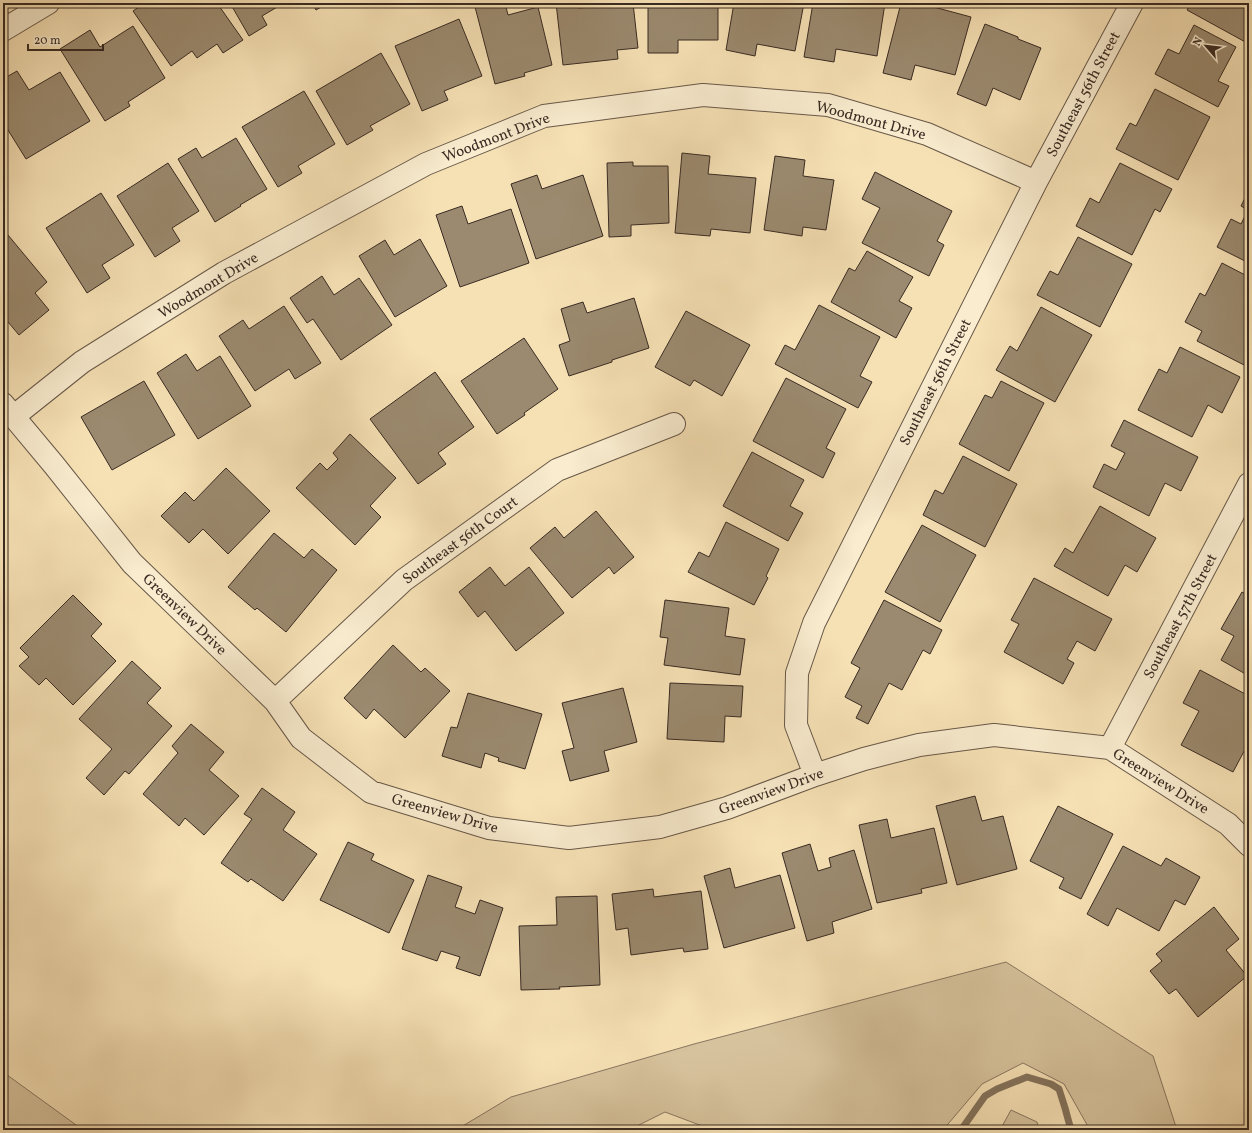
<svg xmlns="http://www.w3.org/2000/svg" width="1252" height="1133" viewBox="0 0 1252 1133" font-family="Vollkorn,serif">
<rect width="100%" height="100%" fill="#f6e1b5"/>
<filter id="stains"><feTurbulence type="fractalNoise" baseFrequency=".005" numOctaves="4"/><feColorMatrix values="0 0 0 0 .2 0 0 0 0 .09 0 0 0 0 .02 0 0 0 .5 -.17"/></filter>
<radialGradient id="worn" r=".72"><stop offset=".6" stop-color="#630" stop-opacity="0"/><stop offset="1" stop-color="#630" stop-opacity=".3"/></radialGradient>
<!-- green -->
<path fill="#d6c29c" stroke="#887660" d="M 1006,962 L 1153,1056 L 1177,1130 L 1090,1130 L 1064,1084 L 1023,1063 L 982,1084 L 943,1130 L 713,1130 L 665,1112 L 629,1130 L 456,1130 L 511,1097 L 694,1044 Z
M 3,1072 L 83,1130 L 3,1130 Z
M 1011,1110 L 1037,1122 L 1039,1130 L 1000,1130 Z"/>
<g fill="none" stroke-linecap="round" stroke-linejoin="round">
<!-- stream -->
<path stroke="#84735d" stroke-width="7" d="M 961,1130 L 985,1096 L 997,1089 L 1027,1077 L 1051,1084 L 1059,1089 L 1065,1108 L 1071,1130"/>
</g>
<!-- building -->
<path fill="#9b8a6f" stroke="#392b23" d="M 145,3 L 217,3 L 243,40 L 223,53 L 217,44 L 197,58 L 192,51 L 171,66 L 133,11 Z
M 230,3 L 284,3 L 262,16 L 267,25 L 249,36 Z
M 312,3 L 328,3 L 316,10 Z
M 474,3 L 505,3 L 508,15 L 538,7 L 552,65 L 524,73 L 525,76 L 495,84 Z
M 556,3 L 578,3 L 579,8 L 633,3 L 638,48 L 617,50 L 618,59 L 563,65 Z
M 648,3 L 718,3 L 718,40 L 678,40 L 678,53 L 648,53 Z
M 734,3 L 804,3 L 795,51 L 757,44 L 755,56 L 726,50 Z
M 813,3 L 885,3 L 877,56 L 836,49 L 834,62 L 804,57 Z
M 901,3 L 919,3 L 971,17 L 955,75 L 915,65 L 911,80 L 883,73 Z
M 1191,3 L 1249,3 L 1249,44 L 1187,10 Z
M 459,19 L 482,76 L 444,91 L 448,100 L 422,111 L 395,46 Z
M 985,24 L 1018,37 L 1018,39 L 1041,48 L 1020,100 L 993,88 L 986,106 L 957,94 Z
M 1194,25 L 1236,47 L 1218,81 L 1229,86 L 1218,107 L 1155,74 L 1168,49 L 1179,54 Z
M 133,26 L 165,78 L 128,102 L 130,106 L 105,121 L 60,49 L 90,30 L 100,47 Z
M 381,53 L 410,104 L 370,126 L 373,130 L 347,145 L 316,91 Z
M 17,71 L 29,90 L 60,72 L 90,121 L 26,159 L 3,122 L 3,79 Z
M 1155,89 L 1210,117 L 1178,180 L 1116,149 L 1130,123 L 1136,126 Z
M 304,91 L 335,144 L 298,166 L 302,173 L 278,187 L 242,127 Z
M 236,138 L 267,189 L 240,205 L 241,206 L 215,222 L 178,159 L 196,148 L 202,158 Z
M 682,153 L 710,156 L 708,174 L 756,178 L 750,233 L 711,229 L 710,236 L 675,233 Z
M 775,156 L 805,160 L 803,176 L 834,180 L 826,230 L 803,227 L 802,236 L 764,230 Z
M 633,162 L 633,166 L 668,166 L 669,223 L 631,225 L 631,236 L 609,237 L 607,163 Z
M 168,163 L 199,211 L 172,228 L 180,241 L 155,257 L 117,196 Z
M 1120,163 L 1172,189 L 1160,212 L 1155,209 L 1132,255 L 1076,226 L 1090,198 L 1099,203 Z
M 875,172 L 952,211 L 937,241 L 944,245 L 929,276 L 862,243 L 880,208 L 862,199 Z
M 537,175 L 542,189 L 583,175 L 603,236 L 536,259 L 511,184 Z
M 1249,190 L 1249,263 L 1217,247 L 1231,219 L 1241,224 L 1248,210 L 1241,206 Z
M 101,193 L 134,245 L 102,265 L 110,278 L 87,293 L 46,228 Z
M 462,206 L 468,224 L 511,209 L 529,263 L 460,287 L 436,215 Z
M 3,229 L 47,282 L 35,293 L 49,310 L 19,335 L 3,316 Z
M 1078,237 L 1132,264 L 1100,327 L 1037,295 L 1050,271 L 1058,275 Z
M 420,239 L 447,286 L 395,317 L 359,256 L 385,240 L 394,255 Z
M 867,251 L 913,277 L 899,301 L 912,308 L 896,338 L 831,302 L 849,268 L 855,271 Z
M 1222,263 L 1249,277 L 1249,365 L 1248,367 L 1197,341 L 1202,331 L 1185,322 L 1200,293 L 1205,296 Z
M 322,276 L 334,295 L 359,278 L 392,325 L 341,360 L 313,319 L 307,323 L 290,298 Z
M 634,298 L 649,348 L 612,360 L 612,362 L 569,376 L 559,345 L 570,341 L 561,309 L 583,302 L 587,313 Z
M 819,305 L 880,337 L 860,376 L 872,382 L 858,408 L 775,364 L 785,345 L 795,350 Z
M 284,306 L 321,363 L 295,379 L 289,369 L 255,391 L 219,336 L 243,320 L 249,329 Z
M 1041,307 L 1092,335 L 1055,402 L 996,370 L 1010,346 L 1017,351 Z
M 686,311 L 750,345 L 722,396 L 694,380 L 690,386 L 655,367 Z
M 524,338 L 558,389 L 524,413 L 525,415 L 497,434 L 461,381 Z
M 1180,347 L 1240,377 L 1222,413 L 1208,405 L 1192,437 L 1138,410 L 1159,369 L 1167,373 Z
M 186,354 L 197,371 L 220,356 L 251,406 L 198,439 L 157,373 Z
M 435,372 L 474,427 L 438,453 L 446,464 L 418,484 L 370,419 Z
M 786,378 L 846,409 L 826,448 L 835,453 L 823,478 L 753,441 Z
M 144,381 L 175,435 L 112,470 L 81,417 Z
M 1001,381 L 1044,403 L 1009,471 L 959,444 L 985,395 L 992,398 Z
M 1124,420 L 1198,457 L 1181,491 L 1165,483 L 1149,516 L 1093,487 L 1104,464 L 1116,470 L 1125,453 L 1111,446 Z
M 350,434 L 396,478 L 370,506 L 381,517 L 355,545 L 296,488 L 320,463 L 327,470 L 338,459 L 333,453 Z
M 752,452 L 804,480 L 790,506 L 803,513 L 788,541 L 723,506 Z
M 963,456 L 1017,484 L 985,547 L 923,515 L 935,490 L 943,494 Z
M 226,468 L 270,511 L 228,554 L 203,529 L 189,543 L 161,516 L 185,492 L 194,501 Z
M 1100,506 L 1156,538 L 1137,572 L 1125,565 L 1108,596 L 1054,566 L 1065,548 L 1073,553 Z
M 596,511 L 634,557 L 614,574 L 609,567 L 572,598 L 530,548 L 555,527 L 564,538 Z
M 726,522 L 779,549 L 766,576 L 768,578 L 754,605 L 688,572 L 699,552 L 709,557 Z
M 922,525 L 976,555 L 940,622 L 885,592 Z
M 274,533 L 304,558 L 312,549 L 337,570 L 286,632 L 257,608 L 255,610 L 228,587 Z
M 490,567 L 505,586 L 529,567 L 564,613 L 516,651 L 485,611 L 478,617 L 459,592 Z
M 1034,578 L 1112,619 L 1095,651 L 1077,641 L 1067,659 L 1074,663 L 1063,684 L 1004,652 L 1019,624 L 1011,620 Z
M 1242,592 L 1249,596 L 1249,676 L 1221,660 L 1234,636 L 1221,629 Z
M 73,595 L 102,624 L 91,636 L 116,661 L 73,705 L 46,678 L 39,685 L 19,666 L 29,657 L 20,648 Z
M 665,600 L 729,608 L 725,636 L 745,639 L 740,675 L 664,665 L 668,638 L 660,637 Z
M 884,600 L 942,630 L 930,654 L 923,650 L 902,690 L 889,683 L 868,724 L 856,718 L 862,706 L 845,697 L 860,668 L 851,663 Z
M 393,645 L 421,672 L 425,668 L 450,691 L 405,738 L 374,709 L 366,719 L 344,698 Z
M 132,661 L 161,688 L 147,703 L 172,726 L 129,774 L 125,771 L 104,795 L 86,778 L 112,749 L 79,719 Z
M 1200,670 L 1249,696 L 1249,742 L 1233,772 L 1181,745 L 1199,711 L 1183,703 Z
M 670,683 L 743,686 L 741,717 L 725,716 L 724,742 L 667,739 Z
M 623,688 L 637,742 L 604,751 L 609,771 L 570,781 L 562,751 L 574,748 L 562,703 Z
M 468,693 L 542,714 L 525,769 L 498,761 L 499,758 L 485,753 L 481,768 L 442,756 L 451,727 L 457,728 Z
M 191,724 L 224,752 L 209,770 L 239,796 L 204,835 L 185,818 L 179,826 L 143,794 L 178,753 L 172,746 Z
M 262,788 L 295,812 L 283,830 L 317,854 L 283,901 L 251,879 L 248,882 L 221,863 L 252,819 L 244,814 Z
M 975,796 L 982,821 L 1003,816 L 1017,869 L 957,885 L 936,806 Z
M 1058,806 L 1113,834 L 1081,899 L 1059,888 L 1064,878 L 1030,861 Z
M 887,819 L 891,838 L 934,828 L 947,883 L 921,889 L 922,893 L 877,903 L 859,825 Z
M 348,842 L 374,854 L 371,860 L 414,880 L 389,933 L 320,900 Z
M 810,844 L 818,871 L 831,867 L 829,858 L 854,850 L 872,909 L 832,922 L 834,933 L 807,941 L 782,853 Z
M 1123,846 L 1161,866 L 1166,858 L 1200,877 L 1185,905 L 1175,900 L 1159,931 L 1117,908 L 1108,926 L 1087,914 Z
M 730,868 L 735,888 L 780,875 L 795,928 L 724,948 L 704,876 Z
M 428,875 L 462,887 L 455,907 L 475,914 L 480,900 L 503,908 L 480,976 L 456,968 L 460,957 L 441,951 L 437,961 L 402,949 Z
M 653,889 L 654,897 L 701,891 L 708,949 L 684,952 L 683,948 L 631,955 L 628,928 L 616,930 L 612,894 Z
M 597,896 L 600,985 L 559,987 L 560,989 L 521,990 L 519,926 L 557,925 L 556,897 Z
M 1214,907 L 1239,939 L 1226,950 L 1247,976 L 1198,1017 L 1176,989 L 1169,994 L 1150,971 L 1162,961 L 1156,954 Z"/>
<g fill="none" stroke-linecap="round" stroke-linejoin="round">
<!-- minor casing -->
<g stroke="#685848" stroke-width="24">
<path id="minor" d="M 3,30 L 48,3
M 3,404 L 54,465 L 132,563 L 275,701 L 301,738 L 371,792 L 489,828 L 569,838 L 660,827 L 727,808 L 815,775 L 864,759 L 919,745 L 994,735 L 1110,748 L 1228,824 L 1249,845
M 13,417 L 82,362 L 224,273 L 426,164 L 544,116 L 703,95 L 828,105 L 927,134 L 1036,182
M 275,701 L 404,580 L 557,470 L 674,424
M 1110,748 L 1249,484
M 815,775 L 796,725 L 797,673 L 814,623 L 1036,182 L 1132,3"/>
</g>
<!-- minor -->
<use href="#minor" stroke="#f9eccf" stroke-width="22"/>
</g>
<g text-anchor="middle" stroke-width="4" stroke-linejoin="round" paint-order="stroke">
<!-- street labels -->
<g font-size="15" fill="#392b23" stroke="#f9eccf">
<text transform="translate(1083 94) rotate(-62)" y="5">Southeast 56th Street</text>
<text transform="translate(871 120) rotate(15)" y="5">Woodmont Drive</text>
<text transform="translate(496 137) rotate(-21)" y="5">Woodmont Drive</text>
<text transform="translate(208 285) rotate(-31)" y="5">Woodmont Drive</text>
<text transform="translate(935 382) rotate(-63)" y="5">Southeast 56th Street</text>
<text transform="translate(460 540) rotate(-36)" y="5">Southeast 56th Court</text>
<text transform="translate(185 614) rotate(44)" y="5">Greenview Drive</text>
<text transform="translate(1180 616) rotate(-62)" y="5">Southeast 57th Street</text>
<text transform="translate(1161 781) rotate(32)" y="5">Greenview Drive</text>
<text transform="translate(771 791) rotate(-20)" y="5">Greenview Drive</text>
<text transform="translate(445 813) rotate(16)" y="5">Greenview Drive</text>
</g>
</g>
<!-- margin -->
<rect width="1252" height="1133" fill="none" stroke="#f6e1b5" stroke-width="16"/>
<rect x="4" y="4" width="1244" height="1125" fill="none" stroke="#392b23" stroke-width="2"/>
<rect x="8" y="8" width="1236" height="1117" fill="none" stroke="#392b23"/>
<!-- north arrow -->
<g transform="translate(1206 46) rotate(298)" stroke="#f9eccf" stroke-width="3" paint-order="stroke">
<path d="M0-3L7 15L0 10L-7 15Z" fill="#392b23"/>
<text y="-6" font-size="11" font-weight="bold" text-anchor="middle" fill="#392b23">N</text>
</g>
<!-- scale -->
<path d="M28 44v6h75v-6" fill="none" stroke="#392b23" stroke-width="2"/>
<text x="34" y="44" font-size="12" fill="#392b23" stroke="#f9eccf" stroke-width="3" paint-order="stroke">20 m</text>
<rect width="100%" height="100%" filter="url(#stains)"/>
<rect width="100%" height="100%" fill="url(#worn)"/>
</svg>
